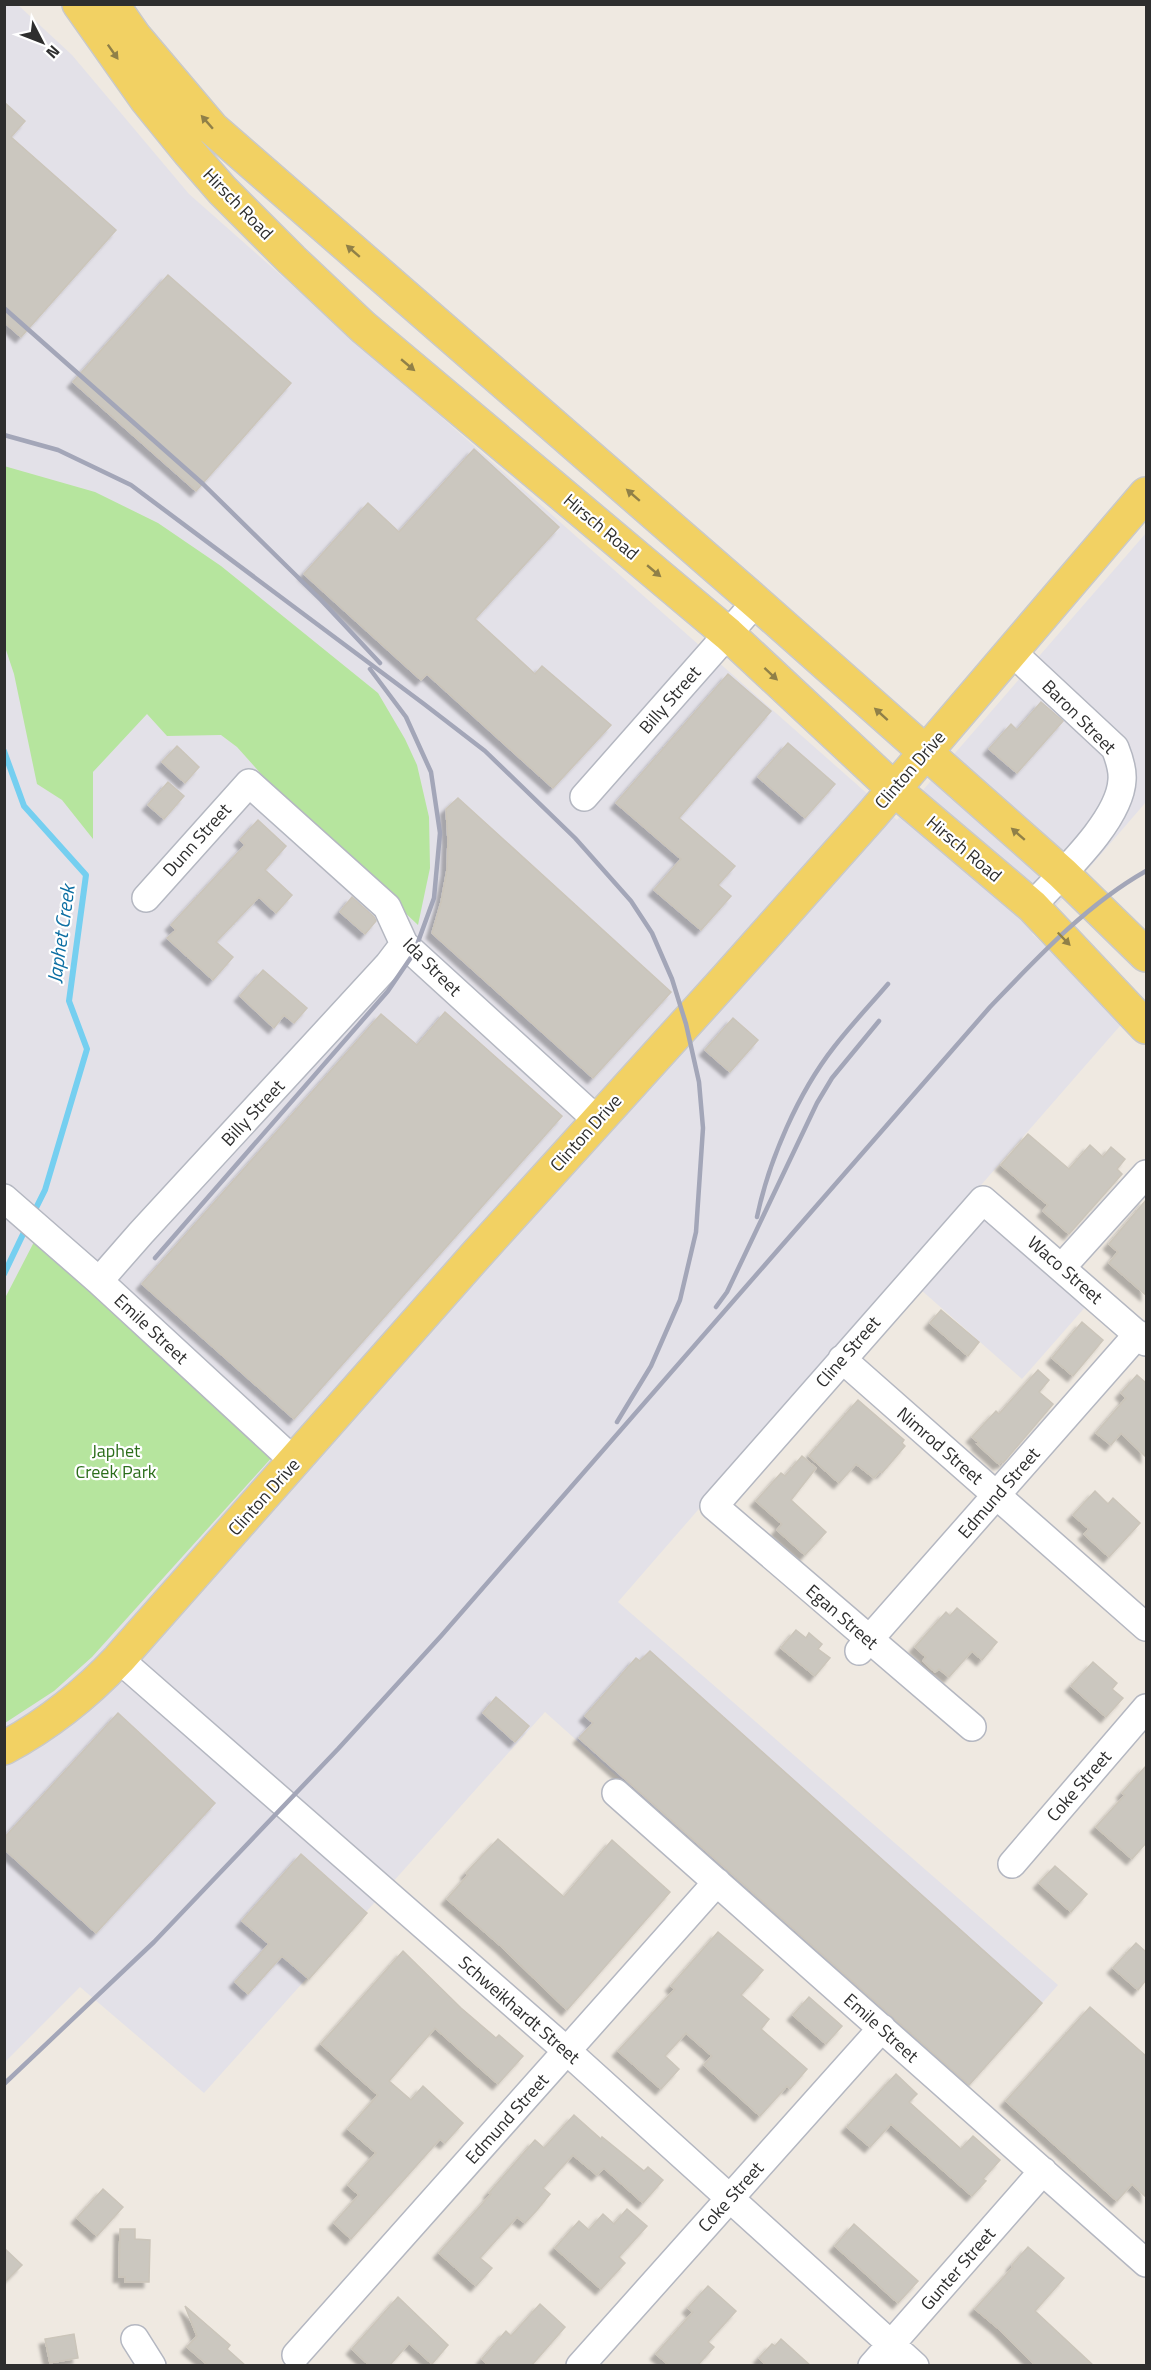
<svg xmlns="http://www.w3.org/2000/svg" width="1151" height="2370" viewBox="0 0 1151 2370" font-family="'Titillium Web',sans-serif">
<defs>
<filter id="shadow"><feDropShadow dx="-5.5" dy="5.5" stdDeviation="1.5" flood-color="#0004"/></filter>
</defs>
<rect width="100%" height="100%" fill="#efe9e1"/>
<!-- industrial -->
<path fill="#e3e1e8" d="M 17,4 L 72,55 L 189,194 L 897,820 L 1146,533 L 1146,802 L 1032,934 L 1126,1019 L 968,1200 L 1087,1305 L 1022,1379 L 903,1274 L 618,1602 L 1058,1985 L 966,2089 L 545,1712 L 204,2093 L 80,1987 L 5,2062 L 4,5 Z"/>
<!-- green -->
<path fill="#b6e59e" d="M 4,466 L 95,492 L 158,523 L 221,566 L 378,693 L 405,739 L 417,765 L 429,817 L 430,868 L 418,925 L 281,796 L 237,747 L 221,735 L 167,736 L 147,714 L 93,772 L 93,839 L 62,800 L 37,784 L 14,674 L 5,647 Z
M 34,1242 L 84,1283 L 274,1455 L 92,1657 L 54,1691 L 5,1723 L 4,1300 Z"/>
<g fill="none" stroke-linecap="round" stroke-linejoin="round">
<!-- stream -->
<path stroke="#75cff0" stroke-width="6" d="M 4,751 L 24,806 L 86,875 L 69,1001 L 87,1049 L 45,1190 L 33,1214
M 4,1274 L 26,1228"/>
</g>
<!-- building -->
<path fill="#cbc7bf" stroke="#cbc5ba" stroke-width="1.5" filter="url(#shadow)" d="M 4,102 L 25,121 L 11,137 L 116,230 L 21,337 L 4,322 Z
M 168,275 L 291,383 L 196,491 L 73,382 Z
M 474,449 L 559,527 L 475,619 L 535,674 L 542,666 L 611,725 L 553,788 L 427,674 L 421,680 L 304,574 L 368,503 L 399,532 Z
M 728,674 L 771,711 L 679,818 L 735,866 L 718,885 L 731,896 L 701,930 L 654,890 L 681,859 L 616,803 Z
M 1041,702 L 1063,721 L 1017,773 L 989,749 L 1011,724 L 1017,730 Z
M 788,743 L 835,784 L 805,818 L 758,777 Z
M 177,746 L 199,767 L 185,783 L 162,762 Z
M 168,782 L 184,796 L 164,819 L 148,805 Z
M 458,798 L 671,992 L 593,1078 L 432,933 L 441,902 L 447,870 L 448,840 L 446,809 Z
M 258,820 L 286,846 L 265,870 L 292,895 L 276,913 L 259,897 L 216,942 L 233,957 L 213,980 L 167,938 L 176,930 L 171,925 L 245,845 L 240,840 Z
M 352,897 L 374,917 L 376,921 L 365,934 L 340,912 Z
M 263,970 L 307,1008 L 294,1023 L 284,1015 L 274,1028 L 240,996 Z
M 445,1012 L 562,1116 L 294,1419 L 142,1284 L 381,1014 L 417,1045 Z
M 733,1018 L 758,1040 L 730,1072 L 705,1050 Z
M 1028,1134 L 1069,1169 L 1090,1145 L 1103,1157 L 1111,1147 L 1125,1159 L 1117,1169 L 1122,1174 L 1069,1234 L 1043,1211 L 1048,1205 L 1001,1165 Z
M 1146,1200 L 1146,1295 L 1109,1263 L 1118,1252 L 1109,1244 Z
M 941,1310 L 979,1342 L 968,1356 L 930,1323 Z
M 1082,1322 L 1103,1340 L 1073,1376 L 1052,1358 Z
M 1038,1370 L 1049,1380 L 1039,1392 L 1053,1404 L 1003,1463 L 1001,1461 L 999,1464 L 977,1444 L 979,1443 L 972,1437 L 996,1411 L 999,1414 Z
M 1137,1375 L 1146,1383 L 1146,1457 L 1121,1433 L 1111,1445 L 1096,1433 L 1126,1398 L 1121,1393 Z
M 858,1400 L 904,1440 L 902,1443 L 905,1446 L 882,1473 L 880,1471 L 874,1478 L 856,1464 L 839,1483 L 809,1456 Z
M 802,1456 L 816,1468 L 791,1500 L 826,1532 L 805,1555 L 777,1530 L 782,1524 L 756,1501 L 781,1473 L 785,1476 Z
M 1095,1491 L 1108,1504 L 1113,1498 L 1140,1523 L 1109,1557 L 1084,1534 L 1089,1529 L 1073,1515 Z
M 957,1608 L 997,1642 L 982,1660 L 972,1651 L 949,1677 L 939,1669 L 935,1672 L 923,1661 L 926,1657 L 915,1647 L 946,1612 L 950,1616 Z
M 796,1630 L 806,1638 L 809,1633 L 822,1644 L 818,1649 L 830,1658 L 815,1676 L 781,1648 Z
M 650,1651 L 1042,2003 L 969,2085 L 579,1738 L 593,1723 L 585,1716 L 636,1658 L 640,1661 Z
M 1093,1662 L 1117,1683 L 1112,1689 L 1123,1698 L 1106,1717 L 1071,1686 Z
M 496,1697 L 529,1726 L 515,1742 L 483,1713 Z
M 118,1713 L 215,1803 L 96,1933 L 4,1849 L 4,1838 Z
M 1146,1766 L 1146,1843 L 1132,1859 L 1096,1827 L 1125,1795 L 1122,1793 Z
M 498,1839 L 564,1897 L 612,1840 L 670,1892 L 567,2010 L 502,1947 L 447,1899 L 468,1875 L 466,1873 Z
M 301,1854 L 367,1913 L 309,1979 L 282,1956 L 248,1994 L 235,1982 L 269,1944 L 242,1921 Z
M 1055,1866 L 1087,1894 L 1071,1912 L 1039,1883 Z
M 718,1932 L 763,1970 L 741,1995 L 769,2019 L 761,2029 L 807,2069 L 790,2089 L 787,2086 L 760,2116 L 704,2065 L 712,2056 L 686,2033 L 665,2056 L 679,2069 L 661,2089 L 618,2051 L 675,1989 L 671,1986 Z
M 1136,1943 L 1146,1952 L 1146,1980 L 1138,1990 L 1113,1968 Z
M 403,1951 L 461,2008 L 496,2038 L 499,2035 L 523,2056 L 498,2084 L 435,2028 L 389,2081 L 411,2100 L 423,2086 L 463,2123 L 445,2143 L 440,2139 L 351,2239 L 334,2223 L 359,2195 L 348,2185 L 376,2153 L 348,2129 L 378,2095 L 321,2044 Z
M 809,1997 L 842,2026 L 826,2044 L 793,2015 Z
M 1090,2007 L 1146,2056 L 1146,2197 L 1132,2184 L 1117,2201 L 1006,2101 Z
M 896,2074 L 917,2094 L 909,2102 L 961,2149 L 973,2136 L 1000,2160 L 983,2179 L 986,2181 L 972,2196 L 891,2124 L 870,2147 L 847,2127 Z
M 574,2115 L 601,2139 L 602,2137 L 644,2171 L 648,2167 L 663,2180 L 643,2203 L 604,2168 L 597,2175 L 573,2155 L 543,2188 L 550,2194 L 537,2210 L 525,2223 L 517,2217 L 480,2258 L 492,2268 L 476,2286 L 439,2253 L 491,2194 L 489,2193 L 535,2140 L 544,2148 Z
M 103,2189 L 123,2207 L 97,2236 L 77,2218 Z
M 627,2209 L 647,2226 L 619,2257 L 625,2263 L 601,2289 L 555,2248 L 579,2221 L 589,2230 L 603,2214 L 614,2224 Z
M 854,2224 L 918,2281 L 898,2303 L 835,2246 Z
M 120,2229 L 135,2229 L 135,2239 L 150,2240 L 149,2282 L 125,2282 L 125,2277 L 119,2277 Z
M 1028,2247 L 1064,2278 L 1035,2311 L 1094,2366 L 1036,2366 L 999,2329 L 975,2309 L 1013,2267 L 1012,2265 Z
M 4,2248 L 22,2265 L 4,2283 Z
M 708,2286 L 736,2311 L 708,2342 L 714,2347 L 697,2366 L 670,2366 L 656,2354 L 693,2312 L 688,2308 Z
M 398,2297 L 448,2345 L 432,2364 L 409,2343 L 389,2366 L 370,2366 L 352,2349 Z
M 540,2304 L 565,2327 L 531,2366 L 489,2366 L 482,2359 L 506,2331 L 511,2336 Z
M 185,2306 L 230,2345 L 227,2349 L 246,2366 L 209,2366 L 187,2347 L 197,2336 Z
M 74,2334 L 78,2358 L 50,2363 L 45,2339 Z
M 781,2339 L 811,2366 L 767,2366 L 759,2358 L 772,2344 L 775,2346 Z"/>
<g fill="none" stroke-linecap="round" stroke-linejoin="round">
<!-- minor casing -->
<g stroke="#b4b7c1" stroke-width="30">
<path id="minor" d="M 1012,652 L 1115,748 C 1119,758 1123,769 1122,780 C 1120,821 1060,875 1032,906
M 584,797 L 756,602
M 146,898 L 249,783 L 387,907 L 404,944 L 597,1120
M 4,1198 L 99,1281 L 295,1462
M 1062,1267 L 1146,1174
M 99,1281 L 141,1233 L 388,965 L 404,944
M 842,1359 L 1146,1627
M 859,1651 L 1138,1334
M 119,1659 L 567,2051 L 915,2366
M 972,1727 L 714,1506 L 983,1200 L 1146,1342
M 616,1793 L 1146,2263
M 1012,1864 L 1146,1708
M 135,2339 L 152,2366
M 296,2355 L 717,1882
M 580,2366 L 882,2028
M 872,2366 L 1043,2171"/>
</g>
<!-- major casing -->
<g stroke="#c9c9c9" stroke-width="36">
<path id="major" d="M 79,4 L 146,99 L 189,152 L 222,190 L 292,260 L 363,327 L 728,634 L 894,789 L 1032,906 L 1146,1027
M 112,4 L 135,37 L 212,128 L 756,602 L 1062,873 L 1146,955
M 4,1748 C 47,1725 85,1695 119,1659 L 477,1254 L 726,979 L 872,815 L 1146,494"/>
</g>
<!-- minor -->
<use href="#minor" stroke="#fff" stroke-width="27"/>
<!-- major -->
<use href="#major" stroke="#f2d163" stroke-width="33"/>
<!-- rail -->
<path stroke="#a3a6b8" stroke-width="4.5" d="M 4,308 L 203,484 L 321,600 L 380,663
M 4,435 L 58,450 L 131,485 L 424,704 L 485,751 L 575,838 L 631,901 L 652,933 L 672,979 L 686,1024 L 699,1082 L 703,1128 L 696,1232 L 680,1300 L 651,1366 L 617,1422
M 757,1217 C 769,1160 798,1093 834,1047 C 851,1025 870,1005 888,984
M 155,1258 L 388,991 L 414,953 L 434,898 L 440,833 L 431,772 L 406,717 L 370,669
M 716,1307 L 727,1292 L 817,1103 L 832,1078 L 879,1021
M 4,2084 L 154,1942 L 338,1749 L 441,1636 L 990,1007 C 1038,957 1086,905 1146,871"/>
</g>
<!-- one-way arrows -->
<defs><path id="oneway-solid" d="M-6-.8H1V-3.2L6.5 0L1 3.2V.8H-6Z" transform="scale(1.5)"/></defs>
<g fill="#908048">
<use href="#oneway-solid" transform="translate(113 52) rotate(55)"/>
<use href="#oneway-solid" transform="translate(207 122) rotate(-131)"/>
<use href="#oneway-solid" transform="translate(353 251) rotate(-139)"/>
<use href="#oneway-solid" transform="translate(408 365) rotate(40)"/>
<use href="#oneway-solid" transform="translate(633 495) rotate(-139)"/>
<use href="#oneway-solid" transform="translate(654 571) rotate(40)"/>
<use href="#oneway-solid" transform="translate(771 674) rotate(43)"/>
<use href="#oneway-solid" transform="translate(881 714) rotate(-138)"/>
<use href="#oneway-solid" transform="translate(1018 834) rotate(-139)"/>
<use href="#oneway-solid" transform="translate(1064 939) rotate(46)"/>
</g>
<g text-anchor="middle" stroke-width="4.5" stroke-linejoin="round" paint-order="stroke">
<!-- street labels -->
<g font-size="18" fill="#2e2e2e" stroke="#fff">
<text transform="translate(238 204) rotate(46)" y="6">Hirsch Road</text>
<text transform="translate(601 527) rotate(40)" y="6">Hirsch Road</text>
<text transform="translate(670 700) rotate(-49)" y="6">Billy Street</text>
<text transform="translate(1079 717) rotate(45)" y="6">Baron Street</text>
<text transform="translate(910 770) rotate(-49)" y="6">Clinton Drive</text>
<text transform="translate(197 840) rotate(-48)" y="6">Dunn Street</text>
<text transform="translate(964 849) rotate(40)" y="6">Hirsch Road</text>
<text transform="translate(432 967) rotate(45)" y="6">Ida Street</text>
<text transform="translate(253 1113) rotate(-47)" y="6">Billy Street</text>
<text transform="translate(586 1133) rotate(-48)" y="6">Clinton Drive</text>
<text transform="translate(1065 1270) rotate(41)" y="6">Waco Street</text>
<text transform="translate(151 1329) rotate(43)" y="6">Emile Street</text>
<text transform="translate(848 1352) rotate(-49)" y="6">Cline Street</text>
<text transform="translate(940 1446) rotate(41)" y="6">Nimrod Street</text>
<text transform="translate(999 1493) rotate(-49)" y="6">Edmund Street</text>
<text transform="translate(264 1497) rotate(-48)" y="6">Clinton Drive</text>
<text transform="translate(842 1617) rotate(41)" y="6">Egan Street</text>
<text transform="translate(1079 1786) rotate(-49)" y="6">Coke Street</text>
<text transform="translate(519 2010) rotate(41)" y="6">Schweikhardt Street</text>
<text transform="translate(881 2028) rotate(42)" y="6">Emile Street</text>
<text transform="translate(507 2119) rotate(-48)" y="6">Edmund Street</text>
<text transform="translate(731 2197) rotate(-48)" y="6">Coke Street</text>
<text transform="translate(958 2269) rotate(-49)" y="6">Gunter Street</text>
</g>
<!-- park labels -->
<g font-size="18" fill="#2c6e1b" stroke="#fff">
<text x="116" y="1457">Japhet<tspan x="116" dy="21">Creek Park</tspan></text>
</g>
<!-- water labels -->
<g font-size="20" font-style="italic" fill="#0d6fa3" stroke="#fff">
<text transform="translate(61 934) rotate(-82)" y="7">Japhet Creek</text>
</g>
</g>
<!-- border -->
<rect width="1151" height="2370" fill="none" stroke="#2e2e2e" stroke-width="12"/>
<!-- north arrow -->
<g transform="translate(42 42) rotate(132)" stroke="#ffffff" stroke-width="4.5" paint-order="stroke">
<path d="M0-4.5L10 22L0 15L-10 22Z" fill="#2e2e2e"/>
<text y="-9" font-size="16" font-weight="bold" text-anchor="middle" fill="#2e2e2e">N</text>
</g>
</svg>
